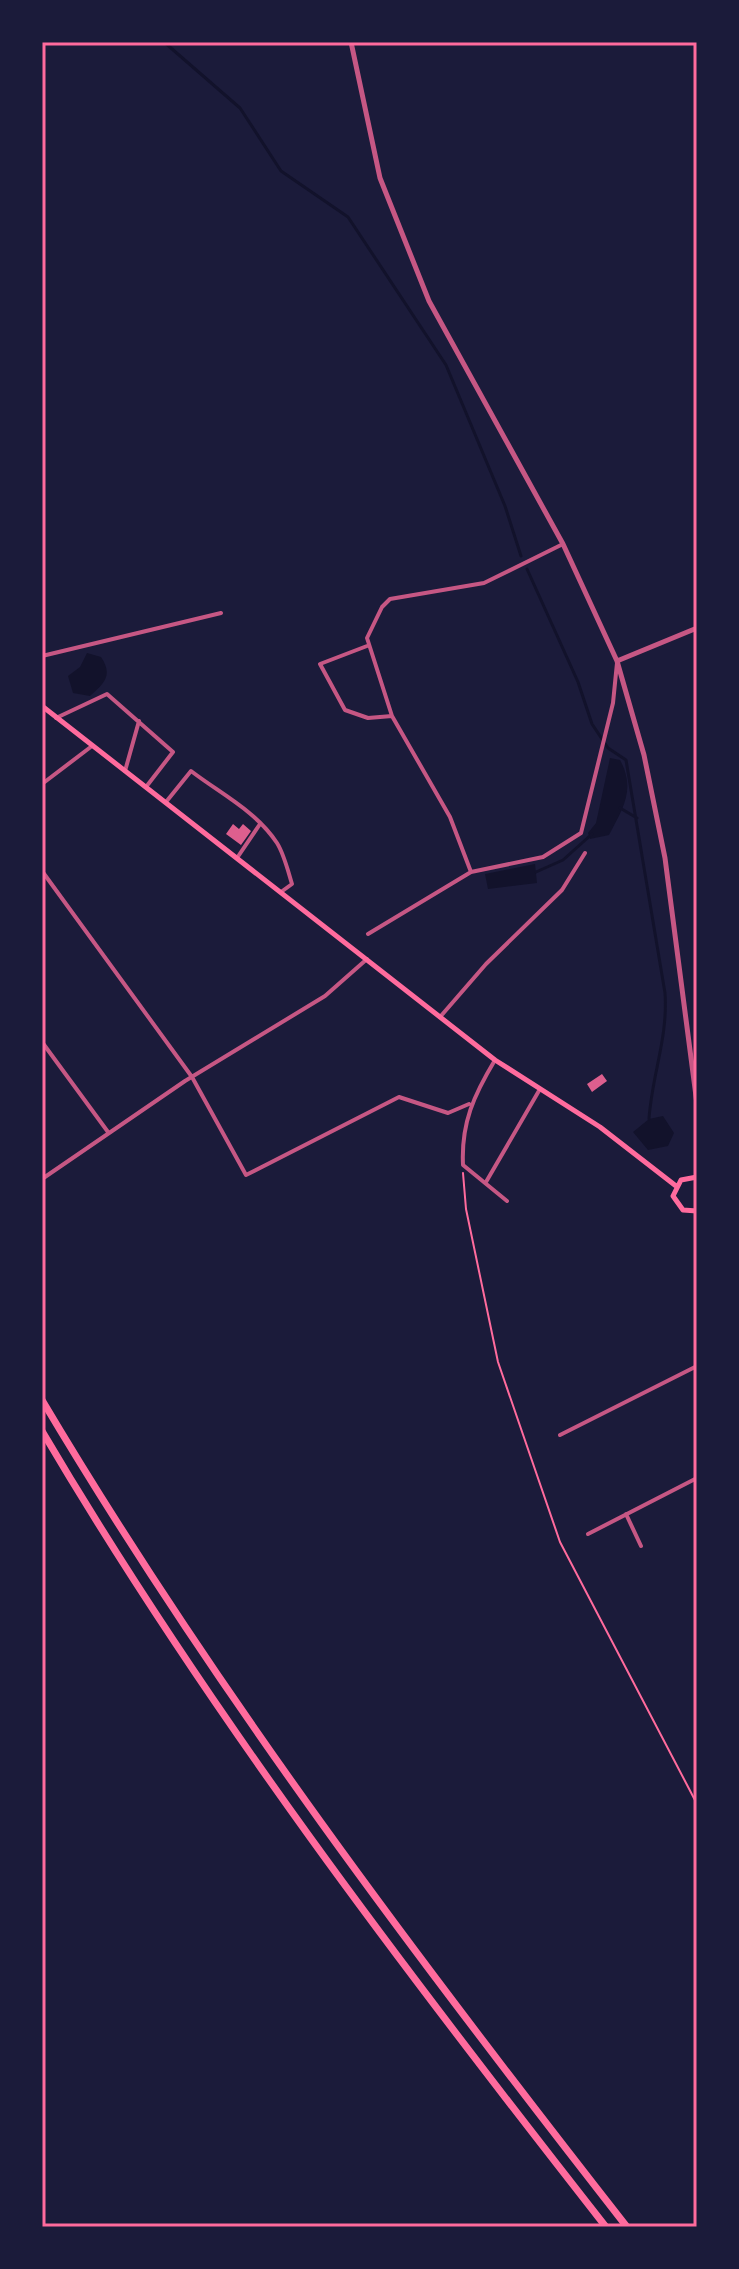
<svg xmlns="http://www.w3.org/2000/svg" width="739" height="2269" viewBox="0 0 739 2269" font-family="'DejaVu Sans',sans-serif">
<rect width="100%" height="100%" fill="#1b1b3a"/>
<!-- water -->
<path fill="#12122b" d="M 87,653 L 101,657 C 113,675 105,683 90,696 L 73,693 L 68,676 L 80,667 Z
M 610,758 L 620,760 C 636,789 623,808 609,835 L 590,839 L 588,833 L 596,823 Z
M 535,864 L 537,883 L 488,889 L 485,874 Z
M 663,1116 L 674,1133 L 668,1146 L 648,1150 L 633,1132 L 649,1119 Z"/>
<g fill="none" stroke-linecap="round" stroke-linejoin="round">
<!-- stream -->
<path stroke="#12122b" stroke-width="3" d="M 164,42 L 240,108 L 281,171 L 348,217 L 446,365 L 505,506 L 521,556
M 527,569 L 578,682 L 592,724 L 608,748 L 626,760 L 665,993 C 668,1039 652,1074 649,1119
M 620,808 L 637,818
M 536,872 L 563,860 L 592,834"/>
</g>
<!-- building -->
<path fill="#dd5f8e" d="M 233,824 L 239,829 L 243,824 L 251,831 L 241,845 L 226,834 Z
M 602,1074 L 607,1081 L 592,1092 L 587,1084 Z"/>
<g fill="none" stroke-linecap="round" stroke-linejoin="round">
<!-- path -->
<path stroke="#ff6b9d" stroke-width="2" d="M 463,1173 L 466,1209 L 498,1362 L 560,1542 L 697,1804"/>
<!-- minor -->
<path stroke="#c65784" stroke-width="4" d="M 367,646 L 320,664 L 345,710 L 368,718 L 392,716
M 42,656 L 221,613
M 56,718 L 107,694 L 173,752 L 146,787
M 125,771 L 139,721
M 42,784 L 92,746
M 166,802 L 191,771 C 221,794 256,811 277,843 C 284,854 288,871 292,884 L 281,892
M 237,858 L 260,824
M 42,871 L 192,1077 L 246,1175 L 399,1097 L 448,1113 L 469,1104
M 471,872 L 450,817 L 392,716 L 367,638 L 382,607 L 390,599 L 484,583 L 563,544
M 368,934 L 471,872 L 543,857 L 581,833 L 613,703 L 617,663
M 440,1017 L 486,964 L 562,890 L 585,853
M 42,1042 L 108,1132
M 495,1060 C 474,1095 461,1123 463,1165 L 507,1201
M 42,1179 L 185,1081 L 325,996 L 367,959
M 486,1182 L 540,1089
M 560,1435 L 697,1366
M 626,1514 L 641,1546
M 588,1534 L 697,1478"/>
<!-- tertiary -->
<path stroke="#c65784" stroke-width="5" d="M 351,42 L 380,178 L 429,301 L 563,544 L 617,661 L 644,755 L 665,858 L 697,1104
M 617,661 L 697,628"/>
<!-- secondary -->
<path stroke="#ff6b9d" stroke-width="5" d="M 42,706 L 495,1060 L 600,1127 L 676,1186
M 697,1177 L 681,1180 L 673,1196 L 683,1210 L 697,1211"/>
<!-- motorway -->
<path stroke="#ff6b9d" stroke-width="7" d="M 42,1400 C 215,1691 419,1961 627,2227
M 42,1431 C 207,1711 406,1972 606,2227"/>
</g>
<!-- border -->
<rect width="739" height="2269" fill="none" stroke="#1b1b3a" stroke-width="88"/>
<rect x="44" y="44" width="651" height="2181" fill="none" stroke="#ff6b9d" stroke-width="3"/>
</svg>
